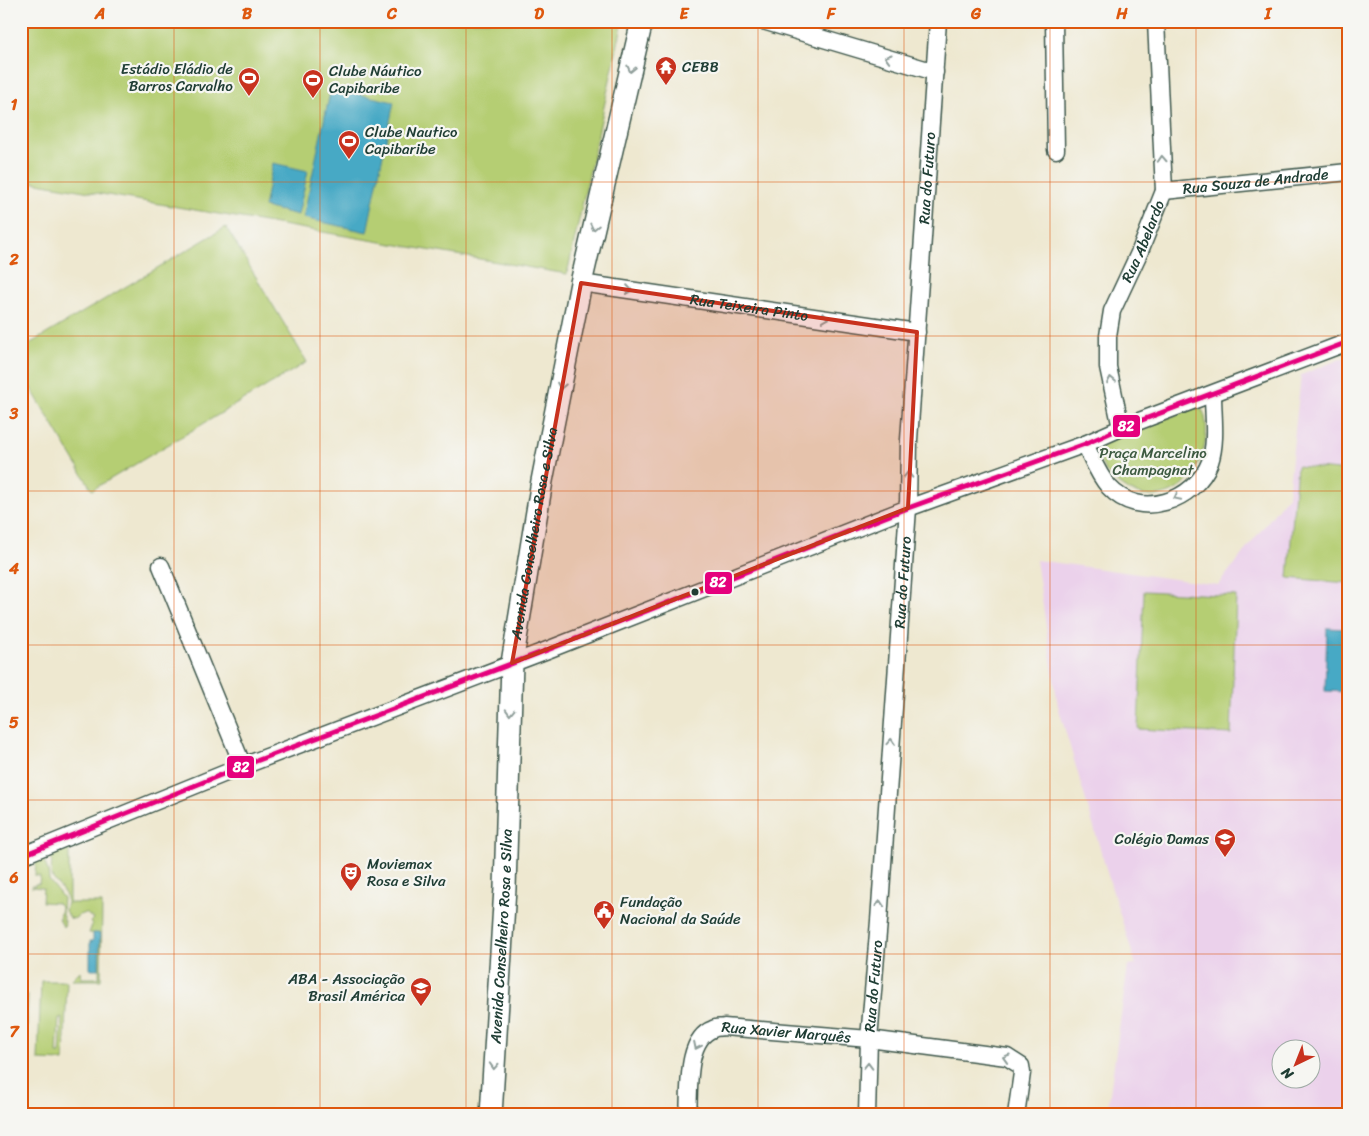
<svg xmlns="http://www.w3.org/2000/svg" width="1369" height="1136" viewBox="0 0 1369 1136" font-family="Sriracha,sans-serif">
<rect width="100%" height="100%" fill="#f6f6f2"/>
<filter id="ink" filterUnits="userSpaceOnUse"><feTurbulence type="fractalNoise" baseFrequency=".02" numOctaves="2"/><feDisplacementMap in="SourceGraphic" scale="10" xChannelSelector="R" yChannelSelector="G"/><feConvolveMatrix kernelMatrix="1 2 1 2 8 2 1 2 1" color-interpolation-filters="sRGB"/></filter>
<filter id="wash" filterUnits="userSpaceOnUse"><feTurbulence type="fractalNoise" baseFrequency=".0096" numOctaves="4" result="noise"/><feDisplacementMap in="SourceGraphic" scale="20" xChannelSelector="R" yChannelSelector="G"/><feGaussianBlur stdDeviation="1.12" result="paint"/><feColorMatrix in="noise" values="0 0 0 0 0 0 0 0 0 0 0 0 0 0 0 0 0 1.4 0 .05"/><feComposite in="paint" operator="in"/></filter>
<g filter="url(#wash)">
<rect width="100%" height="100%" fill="#eee8d0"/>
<!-- built -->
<path fill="#ebd1eb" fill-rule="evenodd" d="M 1348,356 L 1348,1115 L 1107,1115 L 1128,965 L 1136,965 L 1112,889 L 1058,706 L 1036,560 L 1218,585 L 1288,496 L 1301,375 ZM 1282,1048 L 1312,1048 L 1312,1078 L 1282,1078 Z"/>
<!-- green -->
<path fill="#b5ce73" stroke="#6a8654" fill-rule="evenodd" d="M 21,21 L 623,21 L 567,274 L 32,182 L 21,169 Z
M 226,227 L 307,362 L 92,490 L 21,372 L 21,349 Z
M 1197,407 L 1203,411 C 1209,424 1206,446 1200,460 C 1164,539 1078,467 1104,442 Z
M 1297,466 L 1348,471 L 1348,583 L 1288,578 Z
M 1144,591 L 1236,596 L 1231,734 L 1138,729 Z
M 69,849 L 69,903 L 102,903 L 101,980 L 71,980 L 80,971 L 81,978 L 99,978 L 100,934 L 89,933 L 92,925 L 90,922 L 93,919 L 86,913 L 79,915 L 74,919 L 72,918 L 71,919 L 65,911 L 67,902 L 65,894 L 51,876 L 52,855 Z
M 43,858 L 48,871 L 49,880 L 63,898 L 62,914 L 65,924 L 63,927 L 59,918 L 61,907 L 57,903 L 42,902 L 43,888 L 31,887 L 31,886 L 35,886 L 35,884 L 39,884 L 40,876 L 35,876 L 36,860 Z
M 41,981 L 67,981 L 64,1061 L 38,1060 ZM 59,1018 L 62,1018 L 60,1054 L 57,1054 Z
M 21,996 L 28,996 L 26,1060 L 21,1060 Z"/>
<!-- water -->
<path fill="#46a9c5" stroke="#32737c" d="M 331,88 L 394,102 L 367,232 L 303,218 Z
M 273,163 L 308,171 L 298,215 L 264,207 Z
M 1327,628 L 1348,629 L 1348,692 L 1325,691 Z
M 93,933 L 100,933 L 99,969 L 90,969 L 90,941 L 93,941 Z"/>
</g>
<g filter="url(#ink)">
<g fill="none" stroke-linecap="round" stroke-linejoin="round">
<!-- minor casing -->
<g stroke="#3e574b" stroke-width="19">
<g id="minor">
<path d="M 763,21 L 935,72"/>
<path d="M 1054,21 L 1056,150"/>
<path id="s1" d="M 1164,191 L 1348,172"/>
<path id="s2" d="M 581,283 L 917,332"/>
<path id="s3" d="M 1121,428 L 1108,367 L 1108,336 L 1112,311 L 1140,251 L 1164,191 L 1156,21"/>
<path d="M 1085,444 C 1092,458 1098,475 1109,487 C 1140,521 1195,501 1210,462 C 1217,441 1213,416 1213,394"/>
<path d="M 161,566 L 243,766"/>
<path d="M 21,856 L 243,766 L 550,649 L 908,508 L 1085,444 L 1121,428 L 1348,342"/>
<path id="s4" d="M 688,1115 C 690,1091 685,1039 713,1029 C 716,1027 721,1028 724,1027 L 869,1039 L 1007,1057 L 1021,1066 L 1022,1073 L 1016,1115"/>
<path id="s5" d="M 867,1115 L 869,1039 L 879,921 L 908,508 L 909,440 L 938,21"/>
</g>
</g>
<!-- major casing -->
<g stroke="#3e574b" stroke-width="24">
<g id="major">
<path id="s6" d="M 491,1115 L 505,888 L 512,663 L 542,481 L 581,283 L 642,21"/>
</g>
</g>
<!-- minor -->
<use href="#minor" stroke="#fff" stroke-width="16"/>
<!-- major -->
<use href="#major" stroke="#fff" stroke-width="21"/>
<!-- bus-1 casing -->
<g stroke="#f6f6f2" stroke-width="9">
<path id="bus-1" d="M 21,856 L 243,766 L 550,649 L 908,508 L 1085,444 L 1121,428 L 1348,342"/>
</g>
<!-- bus-1 -->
<use href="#bus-1" stroke="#e5007d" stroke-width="5"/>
</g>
<!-- one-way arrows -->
<defs><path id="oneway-chevron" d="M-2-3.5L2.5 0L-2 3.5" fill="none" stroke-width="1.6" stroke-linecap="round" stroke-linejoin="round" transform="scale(1.25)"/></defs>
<g stroke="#8f9e9a">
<use href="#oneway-chevron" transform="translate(888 58) rotate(-164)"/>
<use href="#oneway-chevron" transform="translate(631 69) rotate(103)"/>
<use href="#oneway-chevron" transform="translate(1162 159) rotate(-93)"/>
<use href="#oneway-chevron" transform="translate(594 227) rotate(103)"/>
<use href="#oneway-chevron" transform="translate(629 290) rotate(8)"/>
<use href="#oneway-chevron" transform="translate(825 318) rotate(8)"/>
<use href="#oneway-chevron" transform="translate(1111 380) rotate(-101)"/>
<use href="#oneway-chevron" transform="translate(561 386) rotate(101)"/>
<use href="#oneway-chevron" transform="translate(908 475) rotate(-89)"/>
<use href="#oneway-chevron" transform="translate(1177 497) rotate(154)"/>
<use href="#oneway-chevron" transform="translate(510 712) rotate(92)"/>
<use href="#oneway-chevron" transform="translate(891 742) rotate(-86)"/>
<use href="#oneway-chevron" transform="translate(880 904) rotate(-86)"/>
<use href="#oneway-chevron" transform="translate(697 1046) rotate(116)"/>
<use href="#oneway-chevron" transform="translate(1006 1058) rotate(-163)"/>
<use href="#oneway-chevron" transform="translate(494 1066) rotate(93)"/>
<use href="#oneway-chevron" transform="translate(868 1066) rotate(-89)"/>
</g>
</g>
<!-- marked area -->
<path fill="#c8321e" fill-opacity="0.2" stroke="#c8321e" stroke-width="4" stroke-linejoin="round" d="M 581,283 L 917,332 L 908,508 L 512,663 Z"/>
<!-- grid -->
<path fill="none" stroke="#de580e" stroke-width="1" stroke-opacity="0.55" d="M 174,21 L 174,1115M 320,21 L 320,1115M 466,21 L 466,1115M 612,21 L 612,1115M 758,21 L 758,1115M 904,21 L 904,1115M 1050,21 L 1050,1115M 1196,21 L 1196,1115M 21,182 L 1348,182M 21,336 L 1348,336M 21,491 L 1348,491M 21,645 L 1348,645M 21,800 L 1348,800M 21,954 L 1348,954"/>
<!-- icons -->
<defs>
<g id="temple-pin" transform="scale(1.125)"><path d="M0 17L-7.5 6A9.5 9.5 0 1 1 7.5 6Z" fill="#c8321e" stroke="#f6f6f2"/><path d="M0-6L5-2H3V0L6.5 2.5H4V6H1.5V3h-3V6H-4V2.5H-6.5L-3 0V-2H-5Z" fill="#fff"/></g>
<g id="stadium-pin" transform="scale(1.125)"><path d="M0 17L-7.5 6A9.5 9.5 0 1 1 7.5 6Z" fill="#c8321e" stroke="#f6f6f2"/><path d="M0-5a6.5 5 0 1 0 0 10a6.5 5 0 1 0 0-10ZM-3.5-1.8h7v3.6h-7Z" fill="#fff"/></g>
<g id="school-pin" transform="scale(1.125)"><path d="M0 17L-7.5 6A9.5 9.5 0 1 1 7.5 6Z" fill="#c8321e" stroke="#f6f6f2"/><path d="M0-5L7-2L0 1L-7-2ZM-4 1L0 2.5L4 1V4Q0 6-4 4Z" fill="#fff"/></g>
<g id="theatre-pin" transform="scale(1.125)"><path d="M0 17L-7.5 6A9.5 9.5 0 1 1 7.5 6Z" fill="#c8321e" stroke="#f6f6f2"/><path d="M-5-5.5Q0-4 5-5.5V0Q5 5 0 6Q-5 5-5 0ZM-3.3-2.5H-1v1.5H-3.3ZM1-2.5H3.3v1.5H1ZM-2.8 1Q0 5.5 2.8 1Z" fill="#fff"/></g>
<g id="civic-pin" transform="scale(1.125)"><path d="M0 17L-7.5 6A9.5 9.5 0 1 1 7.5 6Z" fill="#c8321e" stroke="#f6f6f2"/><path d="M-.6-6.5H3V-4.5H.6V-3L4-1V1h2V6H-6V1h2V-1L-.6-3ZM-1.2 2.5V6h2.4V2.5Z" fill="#fff"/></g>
</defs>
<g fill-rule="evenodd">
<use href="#temple-pin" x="666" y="67"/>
<use href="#stadium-pin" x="249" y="78"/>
<use href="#stadium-pin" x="313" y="80"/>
<use href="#stadium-pin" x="349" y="141"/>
<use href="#school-pin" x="1225" y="839"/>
<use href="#theatre-pin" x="351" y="873"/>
<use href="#civic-pin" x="604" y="911"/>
<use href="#school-pin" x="421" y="988"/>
</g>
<!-- markers -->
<circle fill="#1f3d34" stroke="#f6f6f2" stroke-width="2" cx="695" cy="592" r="4.5"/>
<g text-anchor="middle" stroke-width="4.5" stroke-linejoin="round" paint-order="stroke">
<!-- poi labels -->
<g font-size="15" fill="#1f3d34" stroke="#f6f6f2" text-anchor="start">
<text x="682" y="72">CEBB</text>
<text x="233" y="74" text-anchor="end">Estádio Eládio de<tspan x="233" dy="17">Barros Carvalho</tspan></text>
<text x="329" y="76">Clube Náutico<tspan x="329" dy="17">Capibaribe</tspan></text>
<text x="365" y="137">Clube Nautico<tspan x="365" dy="17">Capibaribe</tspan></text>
<text x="1209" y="844" text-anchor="end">Colégio Damas</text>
<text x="367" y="869">Moviemax<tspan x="367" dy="17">Rosa e Silva</tspan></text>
<text x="620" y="907">Fundação<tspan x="620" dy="17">Nacional da Saúde</tspan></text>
<text x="405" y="984" text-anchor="end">ABA - Associação<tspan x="405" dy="17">Brasil América</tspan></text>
</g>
<!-- street labels -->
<g font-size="15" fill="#1f3d34" stroke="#f6f6f2">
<text dy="5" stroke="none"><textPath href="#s5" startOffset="939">Rua do Futuro</textPath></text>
<text dy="5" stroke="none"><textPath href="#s1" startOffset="92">Rua Souza de Andrade</textPath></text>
<text dy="5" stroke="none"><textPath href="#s3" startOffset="195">Rua Abelardo</textPath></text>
<text dy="5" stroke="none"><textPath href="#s2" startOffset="170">Rua Teixeira Pinto</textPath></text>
<text dy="5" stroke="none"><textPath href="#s6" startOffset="584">Avenida Conselheiro Rosa e Silva</textPath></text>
<text dy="5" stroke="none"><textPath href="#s5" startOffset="534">Rua do Futuro</textPath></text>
<text dy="5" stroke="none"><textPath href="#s6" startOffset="179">Avenida Conselheiro Rosa e Silva</textPath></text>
<text dy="5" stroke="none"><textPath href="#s5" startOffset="129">Rua do Futuro</textPath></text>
<text dy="5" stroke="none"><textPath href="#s4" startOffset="168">Rua Xavier Marquês</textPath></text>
</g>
<!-- park labels -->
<g font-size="15" fill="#3d5a41" stroke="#f6f6f2">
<text x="1153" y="458">Praça Marcelino<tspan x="1153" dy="17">Champagnat</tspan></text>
</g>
</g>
<g stroke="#f6f6f2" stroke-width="2">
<rect x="1112" y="414" width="29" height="24" rx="5" fill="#e5007d"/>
<rect x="704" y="571" width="29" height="24" rx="5" fill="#e5007d"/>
<rect x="226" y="755" width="29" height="24" rx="5" fill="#e5007d"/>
</g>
<g font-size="14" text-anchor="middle" font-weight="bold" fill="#fff">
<text x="1126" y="431">82</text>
<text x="718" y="587">82</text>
<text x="241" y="772">82</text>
</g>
<!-- margin -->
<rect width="1369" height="1136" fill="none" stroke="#f6f6f2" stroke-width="55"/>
<!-- north arrow -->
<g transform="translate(1296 1064) rotate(223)"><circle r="24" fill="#f6f6f2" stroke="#a0aca6"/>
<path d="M0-4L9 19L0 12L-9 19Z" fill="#c8321e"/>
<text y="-8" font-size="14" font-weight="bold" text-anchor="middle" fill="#1f3d34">N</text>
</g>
<rect x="28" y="28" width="1314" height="1080" fill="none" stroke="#de580e" stroke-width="2"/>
<g font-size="16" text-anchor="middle" font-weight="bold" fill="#de580e">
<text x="100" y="19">A</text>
<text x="247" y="19">B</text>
<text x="392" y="19">C</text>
<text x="539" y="19">D</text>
<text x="684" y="19">E</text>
<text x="831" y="19">F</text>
<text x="976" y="19">G</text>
<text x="1122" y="19">H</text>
<text x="1268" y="19">I</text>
<text x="14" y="110">1</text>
<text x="14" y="265">2</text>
<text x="14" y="419">3</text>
<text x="14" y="574">4</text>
<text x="14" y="728">5</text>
<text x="14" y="883">6</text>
<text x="14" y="1037">7</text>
</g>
</svg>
